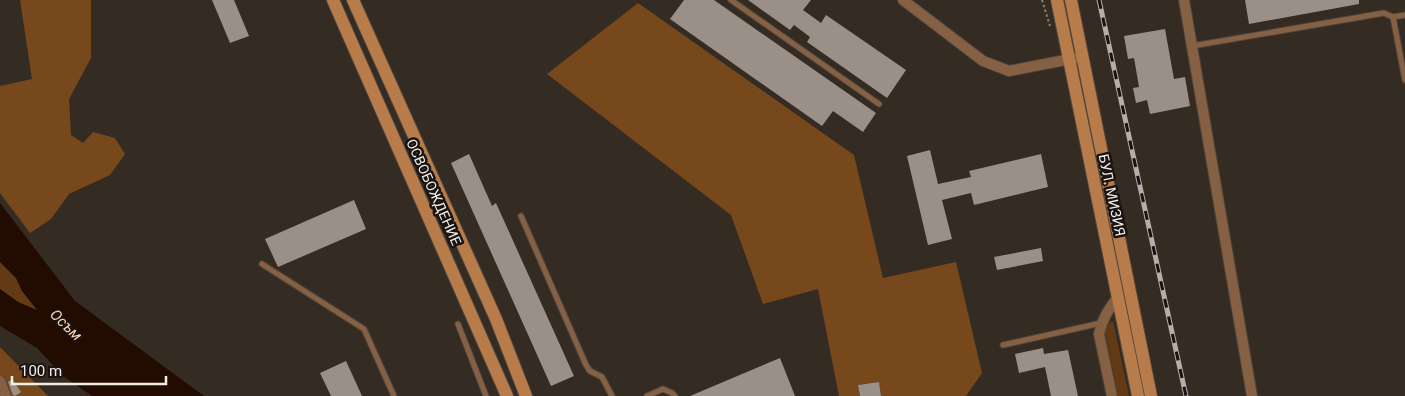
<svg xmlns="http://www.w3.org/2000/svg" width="1405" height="396" viewBox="0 0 1405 396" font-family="Roboto,sans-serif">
<rect width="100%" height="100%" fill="#342b23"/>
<!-- green -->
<path fill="#623a15" d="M 0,262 L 16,278 L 22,291 L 38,311 L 18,302 L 0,289 Z
M 1113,321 L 1129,396 L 1118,396 L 1105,331 L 1108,324 Z"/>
<!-- forest -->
<path fill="#78481d" d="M 20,0 L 91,0 L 91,58 L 69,99 L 71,135 L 83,143 L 93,132 L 115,138 L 125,154 L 110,175 L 69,194 L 51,219 L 30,233 L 0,193 L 0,86 L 32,79 Z
M 638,3 L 854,155 L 883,278 L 956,262 L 982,373 L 966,396 L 881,396 L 879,382 L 858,385 L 860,396 L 839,396 L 818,289 L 763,304 L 731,215 L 547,74 Z
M 0,347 L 48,396 L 0,396 Z"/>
<!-- water -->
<path fill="#220b00" d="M 0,203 L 75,301 L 204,396 L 92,396 L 63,376 L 37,348 L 0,326 L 0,289 L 18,302 L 37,310 L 22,291 L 16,278 L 0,262 Z"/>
<!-- building -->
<path fill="#9b9087" d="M 212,0 L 234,0 L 249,36 L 230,43 Z
M 684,0 L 714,0 L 876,113 L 863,132 L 833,111 L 822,126 L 670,19 Z
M 748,0 L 811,0 L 803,10 L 821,23 L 826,15 L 906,70 L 887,98 L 807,42 L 810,37 L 794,25 L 790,30 Z
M 1245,0 L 1359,0 L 1359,4 L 1249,24 Z
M 1165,29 L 1174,79 L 1185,77 L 1190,106 L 1150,114 L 1147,100 L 1136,103 L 1133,88 L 1139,87 L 1134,58 L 1128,59 L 1124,36 Z
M 930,150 L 938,184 L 971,177 L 969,171 L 1041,154 L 1048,187 L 974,205 L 971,193 L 942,200 L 952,239 L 928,245 L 907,156 Z
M 469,154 L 492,206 L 496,203 L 574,376 L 551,386 L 451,163 Z
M 354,200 L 366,229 L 278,267 L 265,239 Z
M 1041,248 L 1043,261 L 997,270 L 994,257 Z
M 1043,348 L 1044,354 L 1068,350 L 1078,396 L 1051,396 L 1045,367 L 1019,373 L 1015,354 Z
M 780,358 L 795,396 L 690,396 Z
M 346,361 L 362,396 L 331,396 L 320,373 Z
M 12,379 L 21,392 L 15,396 L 13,395 L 8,382 Z
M 879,382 L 881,396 L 860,396 L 858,385 Z"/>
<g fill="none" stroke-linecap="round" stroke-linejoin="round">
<!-- lane casing -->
<g stroke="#4f463f" stroke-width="7">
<path id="lane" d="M 731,0 L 879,104
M 1393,17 L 1405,15
M 1192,46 L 1384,13 L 1393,17 L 1405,80
M 521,216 L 586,365 L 590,371 L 602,377 L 612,396
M 262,264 L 364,329 L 394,396
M 458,324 L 486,396
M 1003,345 L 1101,323
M 647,396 L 663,389 L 672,393 L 675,396"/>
</g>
<!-- street casing -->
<g stroke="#4f463f" stroke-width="12">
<path id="street" d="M 903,0 L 983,61 L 1009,71 L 1076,58
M 1184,0 L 1252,396
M 0,381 L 6,396
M 1112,396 L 1099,334 C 1102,319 1109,309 1117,298"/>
</g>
<!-- secondary casing -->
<g stroke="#4f463f" stroke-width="14">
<path id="secondary" d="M 333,0 L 507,396
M 353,0 L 496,319 L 526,396
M 1057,0 L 1138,396
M 1071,0 L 1151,396"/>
</g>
<!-- path -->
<path stroke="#888079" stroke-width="2" stroke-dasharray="2.5 2.5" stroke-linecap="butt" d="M 1042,0 L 1050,26"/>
<!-- lane -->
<use href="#lane" stroke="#866042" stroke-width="5"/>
<!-- street -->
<use href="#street" stroke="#866042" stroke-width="10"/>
<!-- secondary -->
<use href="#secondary" stroke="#b87c4a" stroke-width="12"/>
<!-- rail casing -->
<g stroke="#b6afa9" stroke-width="5">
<path id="rail" d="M 1099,0 L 1186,396"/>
</g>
<!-- rail -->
<use href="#rail" stroke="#191411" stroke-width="3" stroke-dasharray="9" stroke-linecap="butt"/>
</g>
<g text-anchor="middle" stroke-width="5" stroke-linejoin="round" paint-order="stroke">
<!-- street labels -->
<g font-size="14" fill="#f3ede8" stroke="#191411">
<text transform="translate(434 192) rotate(66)" y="5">ОСВОБОЖДЕНИЕ</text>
<text transform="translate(1112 195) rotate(78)" y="5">БУЛ. МИЗИЯ</text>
</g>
<!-- water labels -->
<g font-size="15" font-style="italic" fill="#ffd1ad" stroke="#191411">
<text transform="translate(66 325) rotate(44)" y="5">Осъм</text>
</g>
</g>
<!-- scale -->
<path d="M12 376v8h154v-8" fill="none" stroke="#f3ede8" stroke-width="2.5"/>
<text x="20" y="376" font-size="15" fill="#f3ede8" stroke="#191411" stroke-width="4" paint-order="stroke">100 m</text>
</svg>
